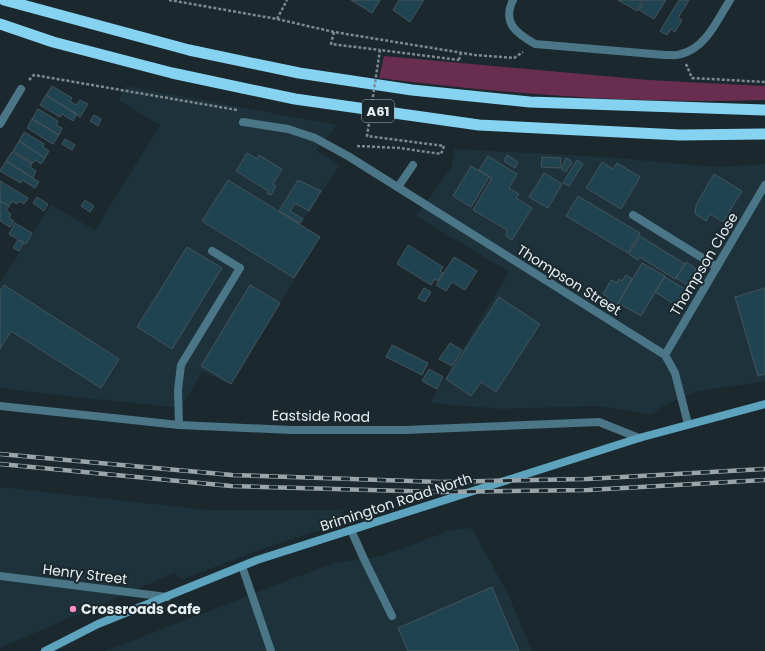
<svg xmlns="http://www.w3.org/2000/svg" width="765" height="651" viewBox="0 0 765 651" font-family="Poppins,sans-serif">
<rect width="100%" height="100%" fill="#1b282e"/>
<!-- built -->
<path fill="#1d323a" d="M 126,86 L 337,125 L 316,150 L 340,165 L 300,225 L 320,237 L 231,384 L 202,372 L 181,408 L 47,394 L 0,388 L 0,282 L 51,205 L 95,230 L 160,125 L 118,100 Z
M 454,149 L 605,157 L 717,167 L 765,164 L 765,381 L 695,392 L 663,406 L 652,414 L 597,406 L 502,409 L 430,403 L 509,272 L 416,216 L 452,166 Z
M 0,487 L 208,510 L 343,510 L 337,525 L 276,544 L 183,579 L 174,573 L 0,648 Z
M 472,528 L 508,594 L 532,651 L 105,651 L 333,563 L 381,556 L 451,530 Z"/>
<!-- green -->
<path fill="#692d4f" d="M 384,56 L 648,80 L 765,86 L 765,100 C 636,104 507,94 379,78 Z"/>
<!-- building -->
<path fill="#1f4351" stroke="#46545a" d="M 351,0 L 380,0 L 372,13 Z
M 399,0 L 424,0 L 410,22 L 393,10 Z
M 618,0 L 643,0 L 637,11 Z
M 645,0 L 666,0 L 654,19 L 639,10 Z
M 679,0 L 689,0 L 678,18 L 682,20 L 675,32 L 671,29 L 667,35 L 660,31 Z
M 52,86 L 72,98 L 70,101 L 76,105 L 80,100 L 88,104 L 80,117 L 46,95 Z
M 46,95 L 77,114 L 73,121 L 62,114 L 60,117 L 40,105 Z
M 38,109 L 58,121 L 56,125 L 62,128 L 59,135 L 32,119 Z
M 94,115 L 101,119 L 98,126 L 90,121 Z
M 32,119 L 59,135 L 53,144 L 27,128 Z
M 24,132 L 44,144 L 43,147 L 49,151 L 45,158 L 19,141 Z
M 65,139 L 75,145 L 72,150 L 62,144 Z
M 19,141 L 45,158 L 41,164 L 35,160 L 33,163 L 13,151 Z
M 12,152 L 32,164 L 30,167 L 36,171 L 33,178 L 6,161 Z
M 247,153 L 257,159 L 259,155 L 282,169 L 273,184 L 276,186 L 271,195 L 267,193 L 268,191 L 236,171 Z
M 507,155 L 518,162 L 515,168 L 504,161 Z
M 488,156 L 517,174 L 509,188 L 519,194 L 516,198 L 532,208 L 512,240 L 506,236 L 507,230 L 473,210 L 492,178 L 479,170 Z
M 542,157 L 561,158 L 560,168 L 541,167 Z
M 566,158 L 572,162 L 566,172 L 561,169 Z
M 577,160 L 583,164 L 569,186 L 563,183 Z
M 6,161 L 39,182 L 35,188 L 22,180 L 21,183 L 0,171 Z
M 602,162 L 613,169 L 617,163 L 640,177 L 621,209 L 586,188 Z
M 471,166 L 489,177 L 471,207 L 453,196 Z
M 544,173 L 562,184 L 548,208 L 529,197 Z
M 714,174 L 742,191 L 723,222 L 710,214 L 706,221 L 695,214 L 696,205 Z
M 228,180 L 320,237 L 294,278 L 202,221 Z
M 298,180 L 321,191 L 309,211 L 295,203 L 290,211 L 303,219 L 300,223 L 279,211 Z
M 0,181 L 28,198 L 24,204 L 19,201 L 17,204 L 12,201 L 9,206 L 0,201 Z
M 578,196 L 640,233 L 628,253 L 566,216 Z
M 37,197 L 48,204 L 44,211 L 33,203 Z
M 85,200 L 94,206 L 90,212 L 81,206 Z
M 0,201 L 9,206 L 6,211 L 11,214 L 9,218 L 14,221 L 10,227 L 0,221 Z
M 15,223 L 32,233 L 26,244 L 9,234 Z
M 640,236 L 685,264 L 675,279 L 640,257 L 638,260 L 629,254 Z
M 18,240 L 24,243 L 19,251 L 13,248 Z
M 408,245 L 443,267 L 440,271 L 443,273 L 438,281 L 435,279 L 431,285 L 397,264 Z
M 187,247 L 222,268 L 172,349 L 137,327 Z
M 454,257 L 477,271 L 465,290 L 452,282 L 446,291 L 436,285 Z
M 686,262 L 695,268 L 696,273 L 689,286 L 676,278 Z
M 642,263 L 665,276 L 641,316 L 618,303 Z
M 626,275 L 632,279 L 616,306 L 606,300 L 608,297 L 603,294 L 611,280 L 617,283 L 619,279 L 622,281 Z
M 665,277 L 685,289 L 676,305 L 655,292 Z
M 4,285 L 119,359 L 101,388 L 11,331 L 0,349 L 0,291 Z
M 250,285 L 280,303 L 231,384 L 201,366 Z
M 424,288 L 431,292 L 425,302 L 418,298 Z
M 765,288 L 765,374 L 758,376 L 735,297 Z
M 499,297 L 540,324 L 496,392 L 481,382 L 471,396 L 446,379 Z
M 450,343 L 462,350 L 452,366 L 439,359 Z
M 392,345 L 428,363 L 422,375 L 386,357 Z
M 429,369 L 443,377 L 437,389 L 422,381 Z
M 492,587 L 519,651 L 408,651 L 398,628 Z"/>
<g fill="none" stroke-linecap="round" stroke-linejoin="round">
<!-- path -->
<path stroke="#7d898d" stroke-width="2.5" stroke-dasharray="3 2" stroke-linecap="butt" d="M 169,0 L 277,19 L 334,32 L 475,55 L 514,58 L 523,52
M 277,19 L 287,0
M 334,32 L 331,44 L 380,50
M 459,60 L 461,52
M 686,64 L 692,78 L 765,82
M 29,80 L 34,75 L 237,110"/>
<!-- service -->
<path stroke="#4b7687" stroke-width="8" d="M 633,215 L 717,267
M 179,425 L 178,390 L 181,365 L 240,268 L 212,251
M 351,530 L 364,559 L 392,616
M 242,566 L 271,651"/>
<!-- minor -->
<path stroke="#4b7687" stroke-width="8" d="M 513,0 C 502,23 516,33 535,44 L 665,55 C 670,55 676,56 681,54 C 706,48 717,20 730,0
M 243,122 L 288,129 L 315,138 L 348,156 L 665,355 L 675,373 L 688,424
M 0,124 L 21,89
M 398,187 L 413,165
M 665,355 L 765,185
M 0,406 L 179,425 L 292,430 L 405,430 L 599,422 L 639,438
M 0,576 L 167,597"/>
<!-- secondary -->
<path stroke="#5da3be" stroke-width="8" d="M 45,651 L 98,624 L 257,560 L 639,438 L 765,404"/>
<!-- trunk -->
<path stroke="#86d3f1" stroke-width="11" d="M 4,0 L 189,50 L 299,73 L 412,90 L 530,102 L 765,110
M 0,24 L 53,42 L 172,73 L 295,99 L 479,125 L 680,135 L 765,134"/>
<!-- rail casing -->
<g stroke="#9ba5a9" stroke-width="4.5">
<path id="rail" d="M 0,454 L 232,475 L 441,482 L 587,479 L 765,469
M 0,464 L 231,486 L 441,492 L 588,490 L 765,480"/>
</g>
<!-- rail -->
<use href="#rail" stroke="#1b282e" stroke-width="3" stroke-dasharray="9" stroke-linecap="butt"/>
<!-- path-bridge -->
<path stroke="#7d898d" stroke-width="2.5" stroke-dasharray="3 2" stroke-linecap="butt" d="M 357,146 L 400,148 L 441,154 L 444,146 L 367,136 L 380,50 L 459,60"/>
</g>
<!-- markers -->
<circle fill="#fa8fc8" stroke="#1b282e" stroke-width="1.5" cx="73" cy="609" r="4"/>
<g text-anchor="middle" stroke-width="4" stroke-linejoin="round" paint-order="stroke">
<!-- shield labels -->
<rect fill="#1b282e" stroke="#a9b3b7" stroke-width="1" x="362" y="100" width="32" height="22" rx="3"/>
<g font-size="13" font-weight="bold" fill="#e6eff2">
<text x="378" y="116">A61</text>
</g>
<!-- street labels -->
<g font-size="14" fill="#e6eff2" stroke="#1b282e">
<text transform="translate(704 264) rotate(-59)" y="5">Thompson Close</text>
<text transform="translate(569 280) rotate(32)" y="5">Thompson Street</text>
<text transform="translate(321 416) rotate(1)" y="5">Eastside Road</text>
<text transform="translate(396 502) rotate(-18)" y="5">Brimington Road North</text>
<text transform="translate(85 574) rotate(7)" y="5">Henry Street</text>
</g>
<!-- poi labels -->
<g font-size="14" font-weight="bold" fill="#e6eff2" stroke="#1b282e" text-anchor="start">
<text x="81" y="614">Crossroads Cafe</text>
</g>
</g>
</svg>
